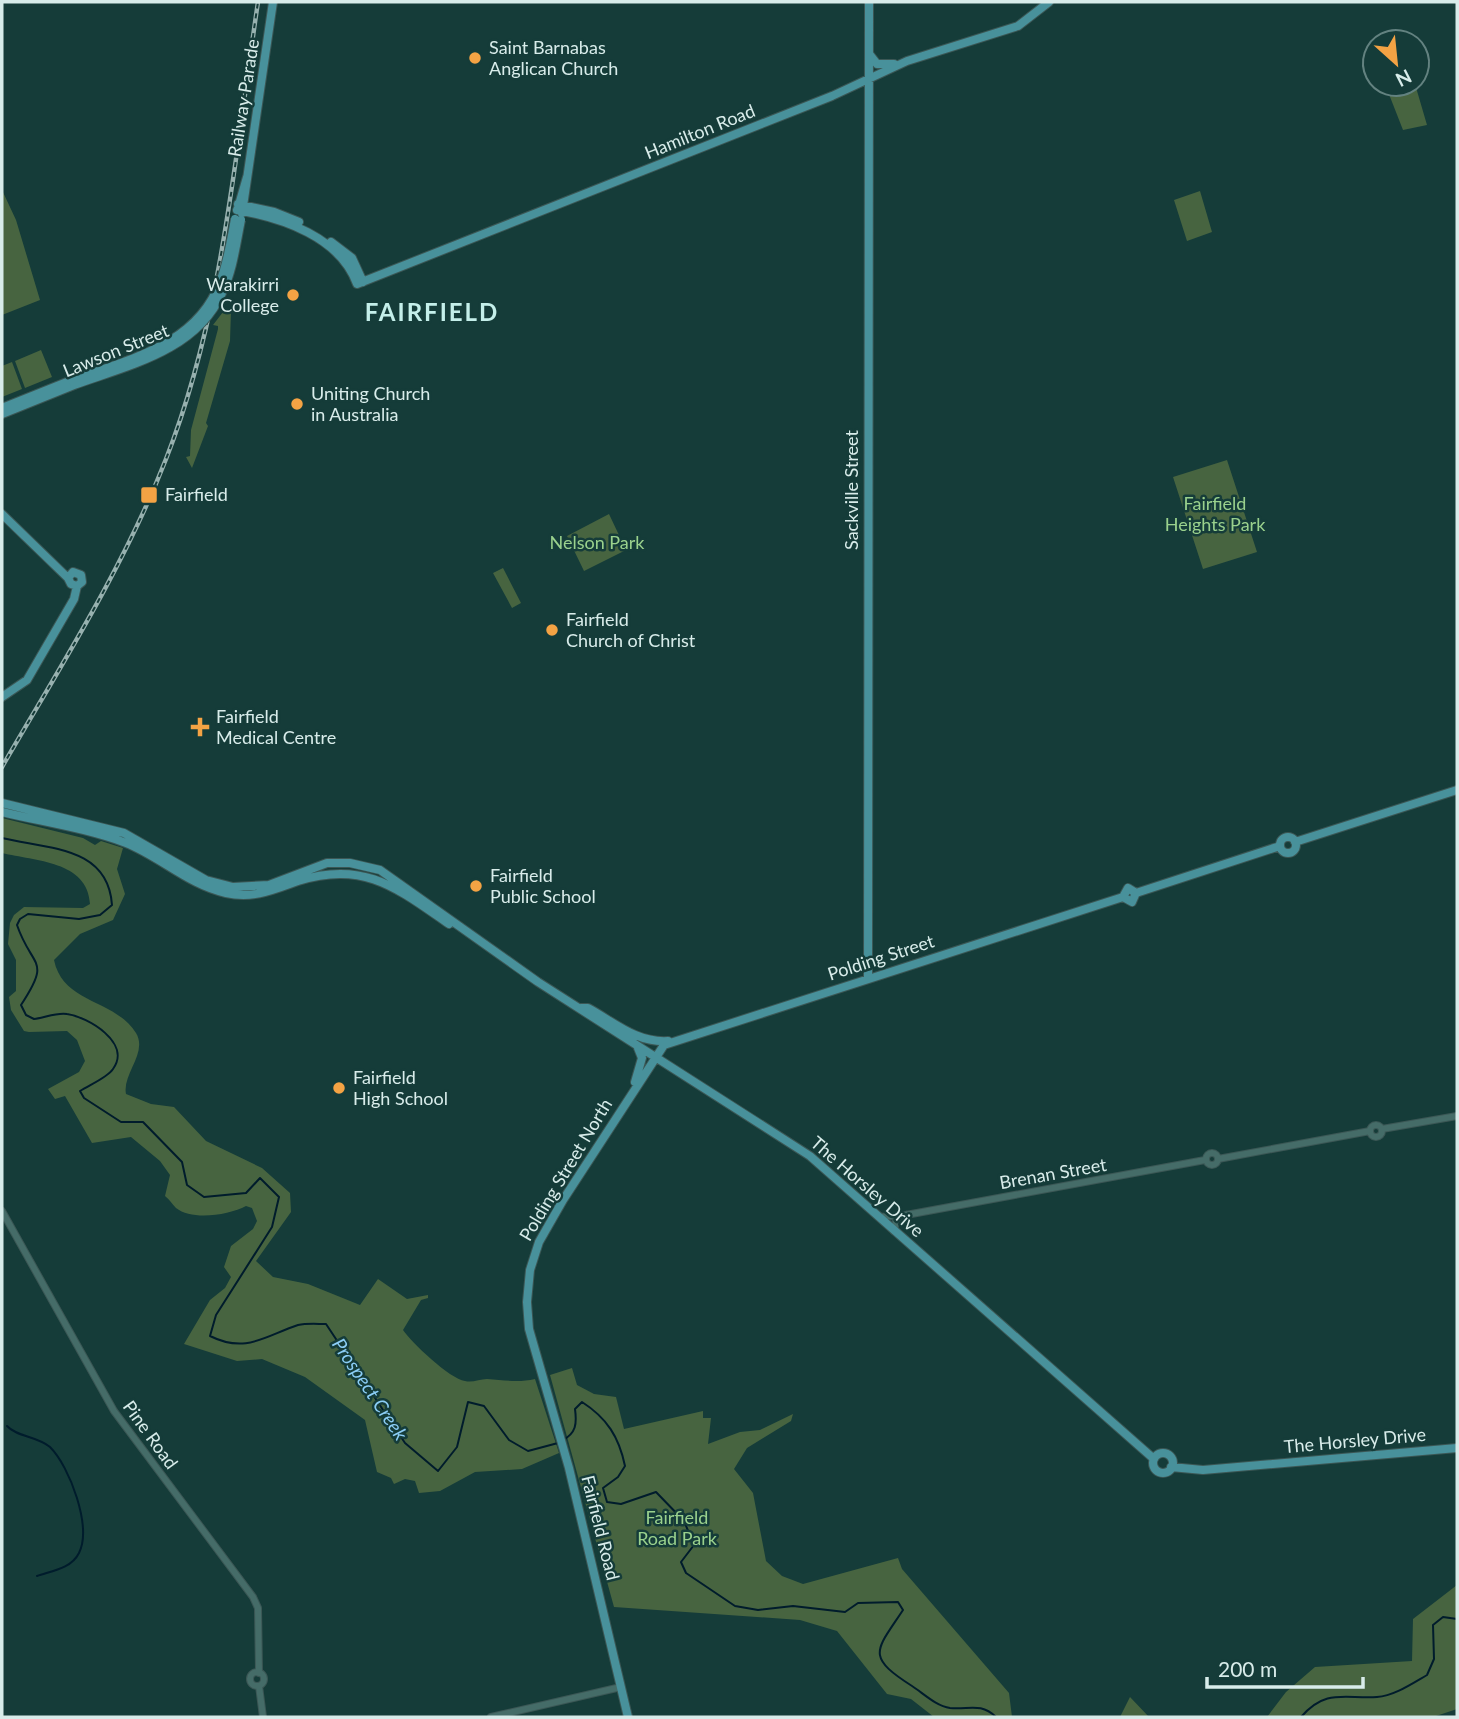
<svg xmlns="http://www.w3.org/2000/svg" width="1459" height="1719" viewBox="0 0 1459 1719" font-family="Lato,sans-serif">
<rect width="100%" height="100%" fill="#153c39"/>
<!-- green -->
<path fill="#476440" d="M 1385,84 L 1415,84 L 1427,125 L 1403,130 Z
M 2,190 L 16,220 L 40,300 L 2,315 Z
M 1200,191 L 1212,232 L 1187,241 L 1174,200 Z
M 231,310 L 230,341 L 206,423 L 208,426 L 192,468 L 186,457 L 190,456 L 191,430 L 218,329 L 218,326 L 213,325 L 223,312 Z
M 41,350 L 52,377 L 25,388 L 15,361 Z
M 12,362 L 22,389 L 2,397 L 2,366 Z
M 1227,460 L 1257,552 L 1203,569 L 1173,477 Z
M 609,514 L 626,550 L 584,571 L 567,536 Z
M 503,568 L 521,603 L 512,608 L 493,573 Z
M 2,818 L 83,838 L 95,845 L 101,841 L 123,848 L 117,869 L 125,894 L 113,920 L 80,934 L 54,960 C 63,1004 115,999 136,1033 C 148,1053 122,1074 126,1094 L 151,1104 L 174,1107 L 206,1141 L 262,1168 L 290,1193 L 291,1212 L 256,1261 L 273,1277 L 308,1284 L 360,1305 L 378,1279 L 407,1299 L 428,1295 L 428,1298 L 421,1300 L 403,1330 C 411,1342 450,1379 465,1381 C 472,1383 480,1379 487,1379 C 504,1380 518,1383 535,1379 L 559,1453 L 522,1469 L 475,1472 L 440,1491 L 419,1493 L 415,1481 L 405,1479 L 394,1484 L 391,1478 L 377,1472 L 365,1420 L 305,1377 L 262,1359 L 237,1361 L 184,1344 L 210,1300 L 225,1288 L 231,1277 L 224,1267 L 231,1246 L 253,1229 L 257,1221 L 252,1208 L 246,1206 C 229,1215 192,1221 176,1208 C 172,1204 170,1200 165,1196 L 170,1175 L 160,1161 L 131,1137 L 92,1143 L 65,1096 L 55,1099 L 48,1089 L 79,1072 L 85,1061 L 77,1040 L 67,1031 L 29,1032 L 24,1031 L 11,1010 L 9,997 L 16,991 L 16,960 L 8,944 L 10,923 L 14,915 L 24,907 L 83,908 L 90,904 C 88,861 35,861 2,853 Z
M 572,1368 L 577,1385 L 594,1394 L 616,1397 L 624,1429 L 703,1411 L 703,1418 L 711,1418 L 708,1444 L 740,1432 L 760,1430 L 793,1414 L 791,1421 L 747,1448 L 734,1469 L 753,1493 L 766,1561 L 782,1576 L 803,1584 L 898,1558 L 902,1569 L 1009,1693 L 1012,1717 L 934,1717 L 911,1699 L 887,1694 L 837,1631 L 800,1620 L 614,1607 L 550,1375 Z
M 1457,1585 L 1457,1709 L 1433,1717 L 1267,1717 L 1286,1692 L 1315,1667 L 1412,1661 L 1413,1619 Z
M 1130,1697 L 1149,1717 L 1120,1717 Z"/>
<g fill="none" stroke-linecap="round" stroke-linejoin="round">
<!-- stream -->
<path stroke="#001c2c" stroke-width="2" d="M 2,838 C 48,849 108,846 112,905 L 100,915 L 79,919 L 28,914 L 20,919 L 17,925 C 32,969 52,958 21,1005 L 26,1015 L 34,1019 C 44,1018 57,1012 67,1014 C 88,1017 132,1043 113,1069 C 107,1078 89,1085 80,1091 L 84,1098 L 121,1122 L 143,1122 L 182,1162 L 187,1185 L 204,1197 L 246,1193 L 260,1178 L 279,1197 L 272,1227 L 216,1315 L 210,1336 C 246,1354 265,1336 298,1325 C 307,1323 317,1324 326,1324 L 405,1443 L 438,1471 L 457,1447 L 468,1402 L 484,1406 L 509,1440 L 528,1451 L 558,1443
M 7,1426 C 17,1437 37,1436 50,1447 C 70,1467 92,1527 79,1553 C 71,1569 51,1571 37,1576
M 563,1440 C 576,1433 577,1424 575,1409 L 582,1402 C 607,1418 619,1437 625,1466 L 618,1477 L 603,1488 L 607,1502 L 621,1504 L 656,1492 L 684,1521 L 694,1545 L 681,1562 L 686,1573 L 735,1606 L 758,1610 L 793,1606 L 845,1612 L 858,1603 L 898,1602 L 903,1610 C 876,1651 865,1656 912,1686 C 923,1693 936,1706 950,1708 C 969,1710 980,1702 996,1717
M 1301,1717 C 1326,1688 1345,1699 1377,1697 C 1394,1696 1413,1683 1427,1675 L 1434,1659 L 1433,1625 L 1443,1617 L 1457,1619"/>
<!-- minor casing -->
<g stroke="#3b5755" stroke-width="8">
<path id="minor" d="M1370 1131a6 6 0 1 1 12 0a6 6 0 1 1-12 0Z
M 1382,1129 L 1457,1116
M1206 1159a6 6 0 1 1 12 0a6 6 0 1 1-12 0Z
M 1218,1159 L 1370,1131
M 2,1211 L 114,1411 L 253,1597 L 258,1608 L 259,1673
M 879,1217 L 906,1215 L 1205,1160
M 894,1231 L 896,1221 L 906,1215
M250 1679a7 7 0 1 1 14 0a7 7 0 1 1-14 0Z
M 259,1686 L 263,1717
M 491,1717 L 621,1687"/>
</g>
<!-- major casing -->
<g stroke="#3b5755" stroke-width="10">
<path id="major" d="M 870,55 L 877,64 L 894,64
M 238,204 L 274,212 L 299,222
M 238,208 L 247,177
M 237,210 C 283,218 340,237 357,284 L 832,96 L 907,61 L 1018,26 L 1049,2
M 242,213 L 273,2
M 331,242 L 352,258 L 363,282
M 2,408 L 72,380
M 2,414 L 74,385
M 2,514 L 68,578 L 71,584 L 77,586
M 68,578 L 73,572 L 81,575 L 82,582 L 77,586
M 2,697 L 27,680 L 74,599 L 77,586
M 2,803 L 124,833 L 206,880 L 233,887 L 269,885 L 327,863 L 350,863 L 380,870 L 538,982 L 810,1156 L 1154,1459
M 2,812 C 43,822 86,828 126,843 C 161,857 189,885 226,893 C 253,899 273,890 298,881 C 364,860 397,888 449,924
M1280 845a8 8 0 1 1 16 0a8 8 0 1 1-16 0Z
M 1295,842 L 1457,790
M 1136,893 L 1280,846
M 1123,897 L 1132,902 L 1136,893
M 1123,897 L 1128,888 L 1136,893
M 868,979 L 869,2
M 581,1008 L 588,1008 C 614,1022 636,1043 668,1041
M 635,1082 L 642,1058 L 638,1048
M1153 1463a10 10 0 1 1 20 0a10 10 0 1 1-20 0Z
M 1171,1467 L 1203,1470 L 1457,1448
M 628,1717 L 569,1468 L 529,1329 L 527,1302 L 530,1270 L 539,1242 L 563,1200 L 664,1045 L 1123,897"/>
</g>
<!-- minor -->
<use href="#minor" stroke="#456c68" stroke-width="6"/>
<!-- major -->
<use href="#major" stroke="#48919b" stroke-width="8"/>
<!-- rail casing -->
<g stroke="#97b1af" stroke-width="4.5">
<path id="rail" d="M 2,767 C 60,667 124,567 166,459 C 223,314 235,154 258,2"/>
</g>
<!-- rail -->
<use href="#rail" stroke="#153c39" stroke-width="2" stroke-dasharray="5" stroke-linecap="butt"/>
<!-- major-bridge casing -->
<g stroke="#3b5755" stroke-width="10" stroke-linecap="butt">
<path id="major-bridge" d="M 72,380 C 129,359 197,345 220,282 C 228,262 231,240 235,219
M 74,385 C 129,365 196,351 222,293 C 233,270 236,244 241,220"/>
</g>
<!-- major-bridge -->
<use href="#major-bridge" stroke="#48919b" stroke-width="8"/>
</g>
<!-- markers -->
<g fill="#f4a344" stroke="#153c39" stroke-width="2.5">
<circle cx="475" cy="58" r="7"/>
<circle cx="293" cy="295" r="7"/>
<circle cx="297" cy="404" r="7"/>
<rect x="140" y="486" width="18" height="18" rx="3.5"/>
<circle cx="552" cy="630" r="7"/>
<path d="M196.5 716.5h7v7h7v7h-7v7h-7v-7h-7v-7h7z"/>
<circle cx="476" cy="886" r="7"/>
<circle cx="339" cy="1088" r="7"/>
</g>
<g text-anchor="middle" stroke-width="5" stroke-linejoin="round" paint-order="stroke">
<!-- poi labels -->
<g font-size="18" fill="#d8ecea" stroke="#153c39" text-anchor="start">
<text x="489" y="54">Saint Barnabas<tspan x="489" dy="21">Anglican Church</tspan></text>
<text x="279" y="291" text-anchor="end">Warakirri<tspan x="279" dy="21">College</tspan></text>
<text x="311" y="400">Uniting Church<tspan x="311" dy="21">in Australia</tspan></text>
<text x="165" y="501">Fairfield</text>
<text x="566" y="626">Fairfield<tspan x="566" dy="21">Church of Christ</tspan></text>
<text x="216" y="723">Fairfield<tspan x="216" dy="21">Medical Centre</tspan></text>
<text x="490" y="882">Fairfield<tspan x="490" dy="21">Public School</tspan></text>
<text x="353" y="1084">Fairfield<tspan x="353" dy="21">High School</tspan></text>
</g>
<!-- street labels -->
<g font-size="18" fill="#d8ecea" stroke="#153c39">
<text transform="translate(244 98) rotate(-81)" y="6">Railway Parade</text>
<text transform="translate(700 132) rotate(-22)" y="6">Hamilton Road</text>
<text transform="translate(116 351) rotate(-22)" y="6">Lawson Street</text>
<text transform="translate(852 490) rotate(-90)" y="6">Sackville Street</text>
<text transform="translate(881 958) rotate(-18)" y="6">Polding Street</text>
<text transform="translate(566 1170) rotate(-59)" y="6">Polding Street North</text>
<text transform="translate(1053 1174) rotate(-10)" y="6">Brenan Street</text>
<text transform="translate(867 1187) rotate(41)" y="6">The Horsley Drive</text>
<text transform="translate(150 1435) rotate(54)" y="6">Pine Road</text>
<text transform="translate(1355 1441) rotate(-5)" y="6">The Horsley Drive</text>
<text transform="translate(600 1528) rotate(76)" y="6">Fairfield Road</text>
</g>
<!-- park labels -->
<g font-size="18" fill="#9ad18d" stroke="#153c39">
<text x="1215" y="510">Fairfield<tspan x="1215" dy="21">Heights Park</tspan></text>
<text x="597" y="549">Nelson Park</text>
<text x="677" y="1524">Fairfield<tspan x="677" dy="21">Road Park</tspan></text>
</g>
<!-- water labels -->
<g font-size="19" font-style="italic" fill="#8bcdf5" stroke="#153c39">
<text transform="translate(370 1389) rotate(56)" y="7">Prospect Creek</text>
</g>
<!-- district labels -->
<g font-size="24" font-weight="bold" letter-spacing="2" fill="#c4efea" stroke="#153c39">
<text x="432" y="321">FAIRFIELD</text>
</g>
</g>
<!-- border -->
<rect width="1459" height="1719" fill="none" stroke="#d8ecea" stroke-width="7"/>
<!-- north arrow -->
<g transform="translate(1396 63) rotate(153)"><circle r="33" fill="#153c39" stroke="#638280" stroke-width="2"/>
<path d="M0-5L12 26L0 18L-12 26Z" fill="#f4a344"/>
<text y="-10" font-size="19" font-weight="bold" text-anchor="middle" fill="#d8ecea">N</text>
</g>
<!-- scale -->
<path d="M1207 1677v10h156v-10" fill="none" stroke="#d8ecea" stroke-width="3.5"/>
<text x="1218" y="1677" font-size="21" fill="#d8ecea" stroke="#153c39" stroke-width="5" paint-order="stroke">200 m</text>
</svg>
